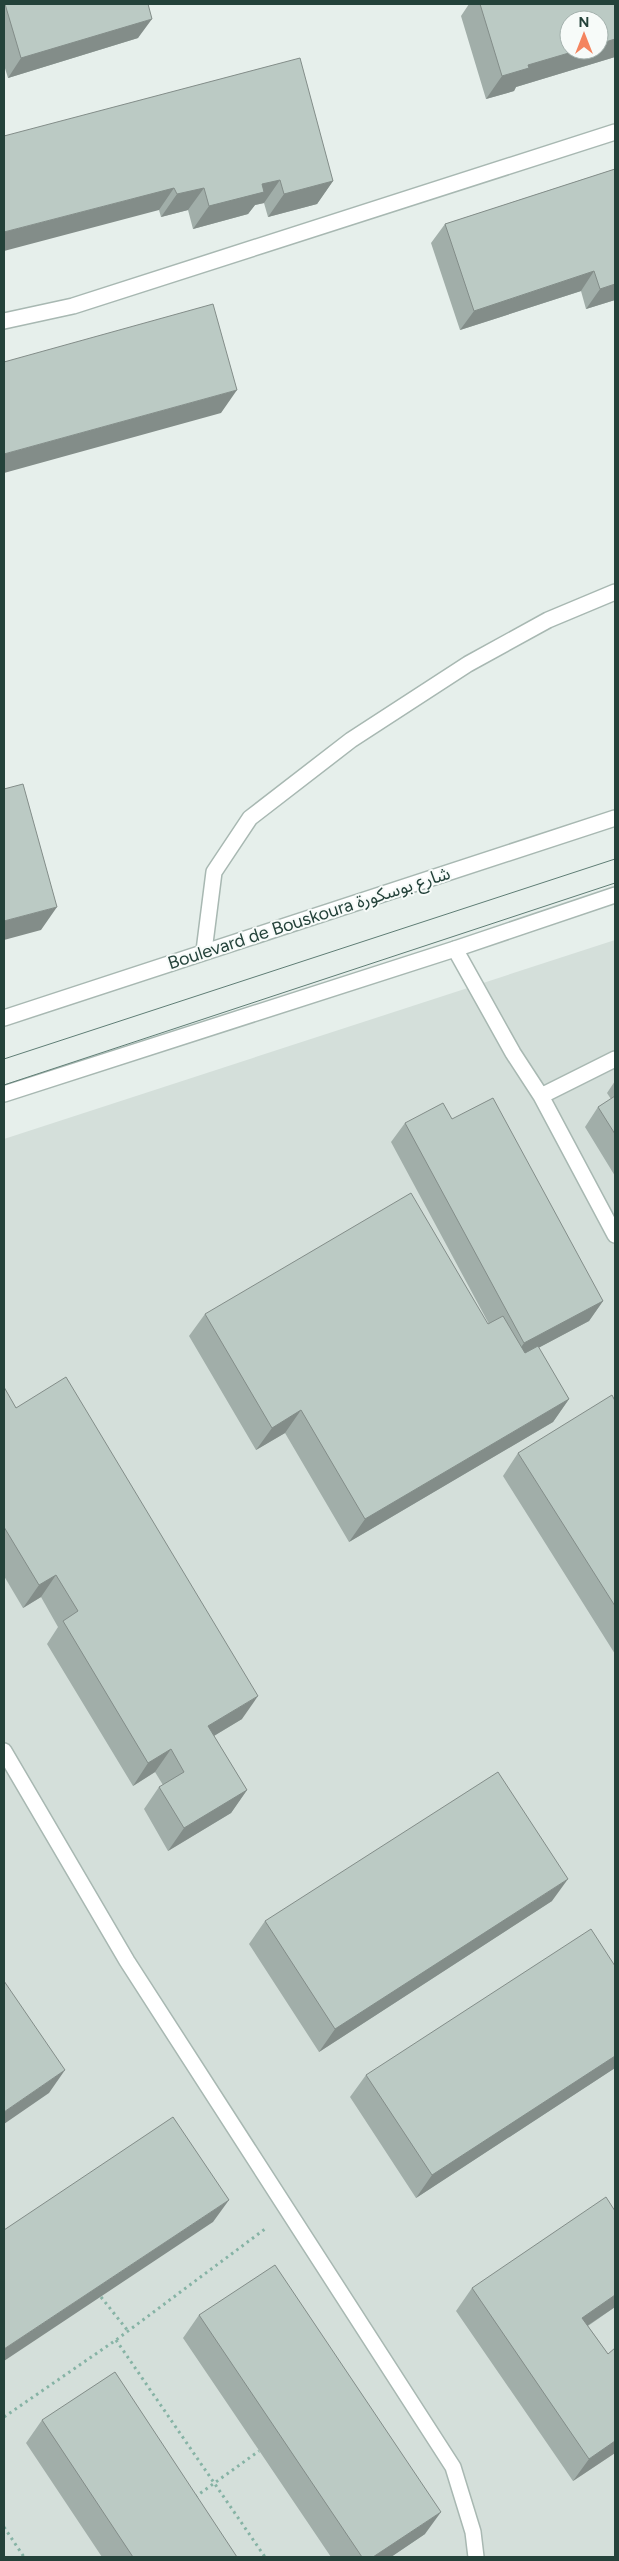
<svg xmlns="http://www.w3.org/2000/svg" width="619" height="2561" viewBox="0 0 619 2561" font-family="Figtree,'Noto Sans Arabic',sans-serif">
<rect width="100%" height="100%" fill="#e6efeb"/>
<!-- built -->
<path fill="#d4dfda" d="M 615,940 L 615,2557 L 4,2557 L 4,1139 Z"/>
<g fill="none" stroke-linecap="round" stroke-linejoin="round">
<!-- service casing -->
<g stroke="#a8b8b2" stroke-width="18">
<path id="service" d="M 455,949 L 513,1053 L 541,1096 L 615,1059
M 204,951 L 214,872 L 250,818 L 351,740 L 468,664 L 548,620 L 615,592
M 541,1096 L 615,1235
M 4,1751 L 127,1961 L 453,2467 L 473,2532 L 476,2557"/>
</g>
<!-- minor casing -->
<g stroke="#a8b8b2" stroke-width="18">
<path id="minor" d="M 4,321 L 73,306 L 615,132"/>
</g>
<!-- tertiary casing -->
<g stroke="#a8b8b2" stroke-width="18">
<path id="tertiary" d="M 4,1018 L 615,818
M 4,1094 L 455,949 L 615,895"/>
</g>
<!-- path -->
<path stroke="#86b3a5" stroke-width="3" stroke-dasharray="2.5 4" stroke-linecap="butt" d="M 101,2297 L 128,2331
M 116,2340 L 265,2557
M 4,2417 L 116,2340 L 265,2229
M 195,2497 L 259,2451
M 4,2527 L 24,2557"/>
<!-- service -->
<use href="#service" stroke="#fff" stroke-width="15"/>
<!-- minor -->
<use href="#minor" stroke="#fff" stroke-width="15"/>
<!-- tertiary -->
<use href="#tertiary" stroke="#fff" stroke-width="15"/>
<!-- tram -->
<path stroke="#5f7d75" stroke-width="1" d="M 4,1059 L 615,859
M 4,1085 L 615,883"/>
</g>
<!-- wall -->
<path fill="#a1aea9" d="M 4,4 L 148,4 L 138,38 L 8,78 L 4,65 Z
M 469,4 L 615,4 L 615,57 L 516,87 L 514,91 L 486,99 L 461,16 Z
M 4,136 L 333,181 L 317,204 L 268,217 L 264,203 L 255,205 L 248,214 L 193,229 L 188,210 L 161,217 L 159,210 Z
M 615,169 L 615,300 L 586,309 L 581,291 L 460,330 L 431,243 L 445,224 Z
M 615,1081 L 615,1176 L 585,1127 L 598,1107 L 611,1099 L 607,1093 Z
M 452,1119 L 603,1301 L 589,1321 L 538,1348 L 569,1399 L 553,1422 L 349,1542 L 285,1433 L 256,1450 L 189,1336 L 205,1314 L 489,1324 L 391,1142 L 405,1123 Z
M 4,1387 L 16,1408 L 242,1719 L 214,1736 L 247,1790 L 231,1813 L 168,1851 L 144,1809 L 159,1787 L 163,1785 L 155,1772 L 133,1786 L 47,1644 L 58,1627 L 41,1597 L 23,1608 L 4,1576 Z
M 615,1401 L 615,1654 L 503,1476 L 518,1453 Z
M 552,1901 L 319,2052 L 249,1944 L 265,1921 Z
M 615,1966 L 615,2068 L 416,2198 L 350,2097 L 366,2075 Z
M 615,2211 L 615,2307 L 588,2326 L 608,2354 L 615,2348 L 615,2453 L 573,2481 L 456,2311 L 472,2288 Z
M 199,2315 L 425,2534 L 391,2557 L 331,2557 L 183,2338 Z
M 42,2420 L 237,2557 L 102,2557 L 26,2443 Z"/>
<!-- shaded-wall -->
<path fill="#838d89" d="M 152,19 L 138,38 L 8,78 L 21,58 Z
M 615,39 L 615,57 L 516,87 L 514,91 L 486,99 L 502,76 L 528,65 L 579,50 L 599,50 L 599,44 Z
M 280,180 L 264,203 L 255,205 L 248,214 L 193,229 L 209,206 L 262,184 Z
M 333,181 L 317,204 L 268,217 L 284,194 Z
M 174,188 L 159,210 L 4,251 L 4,232 Z
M 204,188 L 188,210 L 161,217 L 177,194 Z
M 594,271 L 581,291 L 460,330 L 474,311 Z
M 615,284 L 615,300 L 586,309 L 600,289 Z
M 237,390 L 221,413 L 4,473 L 4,454 Z
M 57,907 L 41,930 L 4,940 L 4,921 Z
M 603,1301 L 589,1321 L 510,1363 L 524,1343 Z
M 569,1399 L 553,1422 L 349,1542 L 365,1519 Z
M 301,1410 L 285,1433 L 256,1450 L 272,1428 Z
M 56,1575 L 41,1597 L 23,1608 L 39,1585 Z
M 258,1696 L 242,1719 L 192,1749 L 208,1726 Z
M 171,1749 L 155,1772 L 133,1786 L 148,1763 Z
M 247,1790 L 231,1813 L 168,1851 L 184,1828 Z
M 568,1879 L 552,1901 L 319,2052 L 335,2029 Z
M 615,2056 L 615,2068 L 416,2198 L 432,2175 Z
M 65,2070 L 49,2093 L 4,2124 L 4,2112 Z
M 229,2200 L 213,2222 L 4,2361 L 4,2349 Z
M 615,2295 L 615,2307 L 566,2340 L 582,2318 Z
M 615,2441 L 615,2453 L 573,2481 L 589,2459 Z
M 441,2512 L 425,2534 L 391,2557 L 373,2557 Z"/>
<!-- building -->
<path fill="#bbcac4" stroke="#838d89" d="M 5,4 L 148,4 L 152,19 L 21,58 Z
M 480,4 L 615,4 L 615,39 L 599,44 L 599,20 L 569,20 L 569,50 L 579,50 L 528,65 L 529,68 L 502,76 Z
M 300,58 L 333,181 L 284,194 L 280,180 L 262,184 L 264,192 L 209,206 L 204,188 L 177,194 L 174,188 L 4,232 L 4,136 Z
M 615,169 L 615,284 L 600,289 L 594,271 L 474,311 L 445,224 Z
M 213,304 L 237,390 L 4,454 L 4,362 Z
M 23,784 L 57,907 L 4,921 L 4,789 Z
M 615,1096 L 615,1134 L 598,1107 Z
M 493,1098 L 603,1301 L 524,1343 L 405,1123 L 443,1103 L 452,1119 Z
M 411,1193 L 488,1324 L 503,1316 L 525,1353 L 538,1346 L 569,1399 L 365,1519 L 301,1410 L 272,1428 L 205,1314 Z
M 66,1377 L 258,1696 L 208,1726 L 247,1790 L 184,1828 L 159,1787 L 184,1772 L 171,1749 L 148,1763 L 63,1621 L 78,1611 L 56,1575 L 39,1585 L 4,1527 L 4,1387 L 16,1408 Z
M 612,1395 L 615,1401 L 615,1606 L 518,1453 Z
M 498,1772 L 568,1879 L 335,2029 L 265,1921 Z
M 591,1929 L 615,1966 L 615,2056 L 432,2175 L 366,2075 Z
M 4,1981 L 65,2070 L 4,2112 Z
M 173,2117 L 229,2200 L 4,2349 L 4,2230 Z
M 606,2197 L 615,2211 L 615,2295 L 582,2318 L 608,2354 L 615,2348 L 615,2441 L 589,2459 L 472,2288 Z
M 275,2265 L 441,2512 L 373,2557 L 362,2557 L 199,2315 Z
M 115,2372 L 237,2557 L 133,2557 L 42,2420 Z"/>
<g text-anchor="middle" stroke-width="4" stroke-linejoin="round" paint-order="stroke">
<!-- street labels -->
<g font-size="18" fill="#24423a" stroke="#f7fbf9">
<text transform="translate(309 918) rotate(-18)" y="6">Boulevard de Bouskoura شارع بوسكورة</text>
</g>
</g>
<!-- border -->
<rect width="619" height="2561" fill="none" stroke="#24423a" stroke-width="10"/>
<!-- north arrow -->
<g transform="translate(584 35)"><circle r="24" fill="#f7fbf9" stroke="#a3b1ad"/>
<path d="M0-4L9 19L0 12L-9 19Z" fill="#f4845f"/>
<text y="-8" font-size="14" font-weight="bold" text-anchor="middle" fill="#24423a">N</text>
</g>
</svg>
